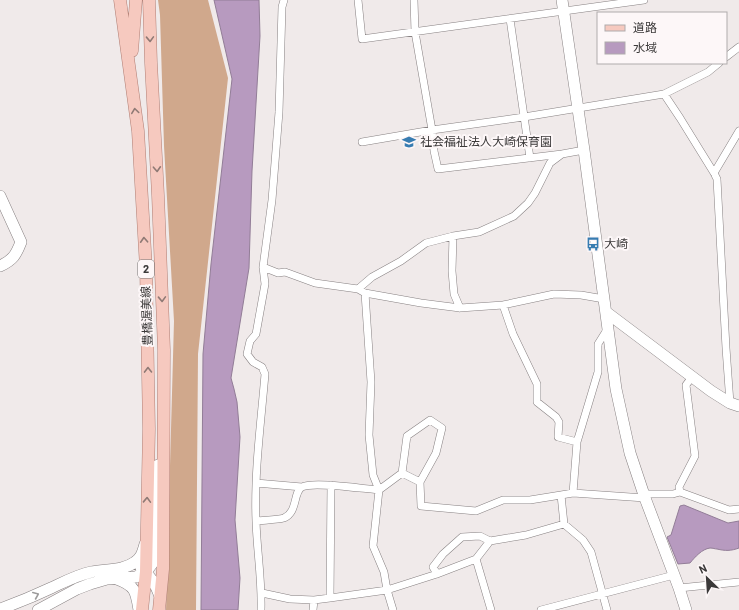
<svg xmlns="http://www.w3.org/2000/svg" width="739" height="610" viewBox="0 0 739 610" font-family="Barlow,'Noto Sans JP',sans-serif">
<rect width="100%" height="100%" fill="#f0eaea"/>
<!-- forest -->
<path fill="#d0a88c" d="M 158,0 L 208,0 L 228,78 L 198,354 L 196,610 L 166,610 L 174,321 L 164,146 L 160,15 Z"/>
<!-- water -->
<path fill="#b79abf" stroke="#927d97" d="M 214,0 L 259,0 L 260,36 L 252,171 L 249,268 L 231,378 L 234,389 L 237,402 L 240,437 L 235,520 L 240,578 L 238,610 L 201,610 L 203,354 L 211,264 L 232,79 Z
M 684,505 L 728,523 L 739,521 L 739,548 C 731,551 725,551 717,549 C 715,549 713,548 710,548 C 702,549 695,557 690,563 L 678,564 L 667,537 L 671,535 L 680,506 Z"/>
<g fill="none" stroke-linecap="round" stroke-linejoin="round">
<!-- street casing -->
<g stroke="#878182" stroke-width="8">
<path id="street" d="M 358,0 L 362,39 L 644,0
M 414,0 L 415,32 L 432,130 L 434,151 L 438,169 L 562,154
M 510,19 L 530,158
M 726,57 L 739,47
M 664,94 L 680,118 L 714,173 L 717,179 L 726,348 L 730,403
M 362,142 L 432,130 L 524,117 L 664,94 L 708,72 L 719,63
M 714,173 L 739,131
M 453,236 L 452,271 L 454,294 L 460,308
M 263,267 L 278,273 L 285,272 L 315,283 L 358,289 L 365,293 L 421,303 L 460,308 L 503,305 L 554,294 L 581,295 L 604,299
M 358,289 L 372,277 L 401,261 L 426,243 L 453,236 L 479,232 L 514,216 L 528,203 L 535,193 L 550,163 L 562,154 L 584,150
M 365,293 L 371,382 L 369,435 L 373,475 L 379,490 L 373,546 L 384,572 L 387,590 L 393,610
M 503,305 L 513,334 L 537,384 L 537,402 L 556,417 L 559,422 L 558,437 L 577,442
M 402,473 L 420,482
M 256,483 L 302,487
M 680,492 L 679,487 L 695,456 L 686,385 L 692,377
M 573,493 L 577,442 L 598,372 L 598,344 L 608,328
M 644,494 L 673,494 L 680,492 L 729,510 L 739,509
M 256,521 C 263,520 277,520 284,518 C 298,512 293,492 302,487 C 313,481 364,489 379,490 L 402,473 L 407,436 L 430,420 L 442,428 L 436,453 L 420,482 L 421,506 L 476,511 L 503,500 L 530,500 L 561,495
M 476,559 L 491,610
M 437,574 L 433,567 L 443,554 L 462,537 L 480,536 L 490,541
M 679,588 L 739,582
M 262,593 L 290,599 L 314,600 L 330,598 L 387,590 L 437,574 L 476,559 L 490,541 L 526,535 L 564,524
M 330,598 L 331,485
M 261,610 C 262,580 257,551 256,521 C 254,473 261,422 265,374 L 262,367 L 253,362 L 247,354 L 250,341 L 256,334 L 265,284 L 263,267 L 272,200 L 279,112 L 282,7 L 284,0
M 313,610 L 314,600
M 541,610 L 674,575
M 607,610 L 591,552 L 583,540 L 564,524 L 561,495 L 573,493 L 645,498"/>
</g>
<!-- secondary casing -->
<g stroke="#878182" stroke-width="12">
<path id="secondary" d="M 562,0 L 584,150 L 616,389 L 630,453 L 645,498 L 679,588 L 686,610
M 0,196 L 21,242 C 16,255 13,260 0,266
M 606,312 L 711,391 L 730,403 L 739,406
M 141,568 C 151,576 156,585 160,596
M 117,579 C 136,586 136,592 139,610
M 0,609 C 17,603 34,596 51,588 C 64,582 77,575 91,572 C 105,569 123,571 135,562 C 142,557 143,551 145,544
M 38,610 L 77,589 L 90,584 L 107,579 L 136,577 L 146,572 L 152,564 L 156,549 L 158,465"/>
</g>
<!-- primary casing -->
<g stroke="#b17f75" stroke-width="13">
<path id="primary" d="M 120,0 L 138,131 L 146,268 L 149,429 L 146,572 L 142,610
M 149,0 L 151,63 L 158,195 L 164,350 L 163,569 L 159,610
M 132,51 L 136,0"/>
</g>
<!-- street -->
<use href="#street" stroke="#fff" stroke-width="7"/>
<!-- secondary -->
<use href="#secondary" stroke="#fff" stroke-width="11"/>
<!-- primary -->
<use href="#primary" stroke="#f6c9bf" stroke-width="12"/>
</g>
<!-- one-way arrows -->
<defs><path id="oneway-chevron" d="M-2-3.5L2.5 0L-2 3.5" fill="none" stroke-width="1.6" stroke-linecap="round" stroke-linejoin="round"/></defs>
<g stroke="#8f7a75">
<use href="#oneway-chevron" transform="translate(150 39) rotate(88)"/>
<use href="#oneway-chevron" transform="translate(135 111) rotate(-98)"/>
<use href="#oneway-chevron" transform="translate(157 169) rotate(87)"/>
<use href="#oneway-chevron" transform="translate(144 240) rotate(-93)"/>
<use href="#oneway-chevron" transform="translate(162 299) rotate(88)"/>
<use href="#oneway-chevron" transform="translate(148 370) rotate(-91)"/>
<use href="#oneway-chevron" transform="translate(147 500) rotate(-88)"/>
</g>
<use stroke="#9d9c9c" href="#oneway-chevron" transform="translate(36 595) rotate(-23)"/>
<!-- icons -->
<defs>
<g id="school-bare" transform="scale(1.08)"><path d="M0-5L7-2L0 1L-7-2ZM-4 1L0 2.5L4 1V4Q0 6-4 4Z" fill="#377cb1" stroke="#fdf7f8" stroke-width="2.5" paint-order="stroke"/></g>
<g id="bus-bare" transform="scale(1.08)"><path d="M-5-6H5V4H4V6H2V4H-2V6H-4V4H-5ZM-3.5-4V0h7V-4ZM-3.5 1.2v1.5H-2V1.2ZM2 1.2v1.5H3.5V1.2Z" fill="#377cb1" stroke="#fdf7f8" stroke-width="2.5" paint-order="stroke"/></g>
</defs>
<g fill-rule="evenodd">
<use href="#school-bare" x="409" y="142"/>
<use href="#bus-bare" x="593" y="244"/>
</g>
<g text-anchor="middle" stroke-width="4" stroke-linejoin="round" paint-order="stroke">
<!-- shield labels -->
<rect fill="#fdf7f8" stroke="#757272" stroke-width="1" x="138" y="260" width="16" height="18" rx="3"/>
<g font-size="11" font-weight="bold" fill="#3b3939">
<text x="146" y="273">2</text>
</g>
<!-- poi labels -->
<g font-size="12" fill="#3b3939" stroke="#fdf7f8" text-anchor="start">
<text x="420" y="146">社会福祉法人大崎保育園</text>
<text x="604" y="248">大崎</text>
</g>
<!-- street labels -->
<g font-size="12" fill="#3b3939" stroke="#fdf7f8">
<text transform="translate(147 316) rotate(-92)" y="4">豊橋渥美線</text>
</g>
</g>
<!-- legend -->
<rect x="597" y="12" width="130" height="52" fill="#fdf7f8" stroke="#afabac"/>
<rect x="605" y="25" width="20" height="6" fill="#f6c9bf" stroke="#afabac"/>
<text x="633" y="32" font-size="12" fill="#3b3939">道路</text>
<rect x="605" y="42" width="20" height="12" fill="#b79abf" stroke="#afabac"/>
<text x="633" y="52" font-size="12" fill="#3b3939">水域</text>
<!-- north arrow -->
<g transform="translate(707 578) rotate(335)" stroke="#fdf7f8" stroke-width="3" paint-order="stroke">
<path d="M0-3L7 15L0 10L-7 15Z" fill="#3b3939"/>
<text y="-6" font-size="11" font-weight="bold" text-anchor="middle" fill="#3b3939">N</text>
</g>
</svg>
